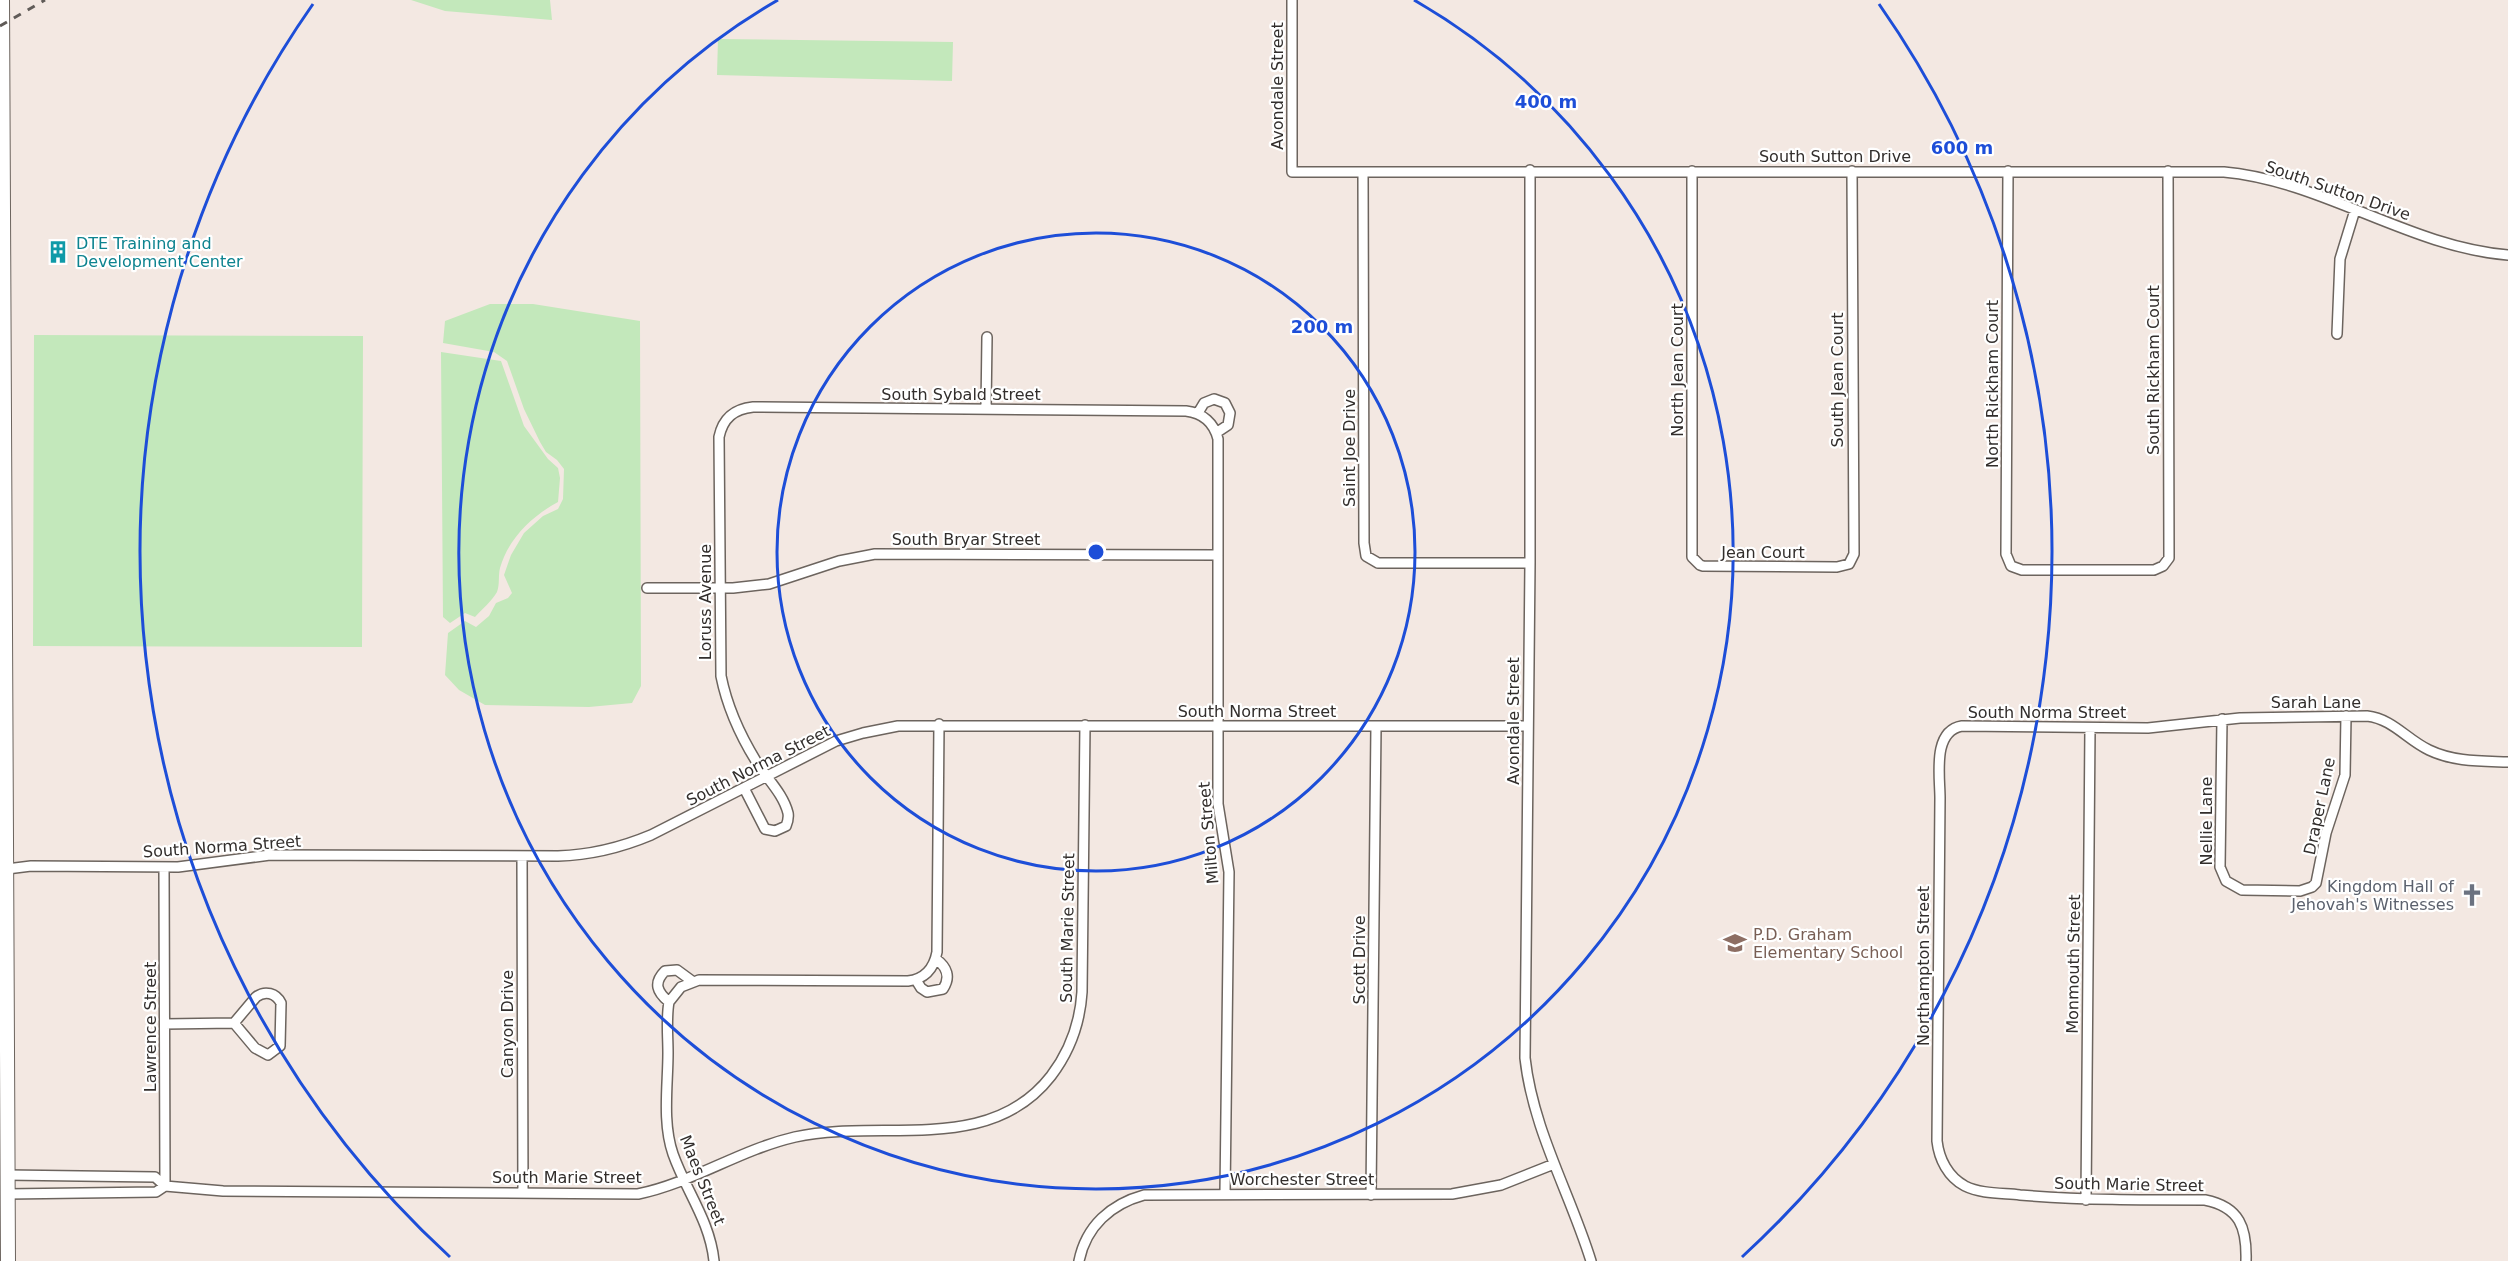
<svg xmlns="http://www.w3.org/2000/svg" width="2508" height="1261" viewBox="0 0 2508 1261" font-family="'DejaVu Sans',sans-serif">
<rect width="100%" height="100%" fill="#f3e8e2"/>
<!-- green -->
<path fill="#c3e8bb" d="M 411,0 L 550,0 L 552,20 L 445,11 Z
M 718,39 L 953,42 L 952,81 L 717,75 Z
M 490,304 L 533,304 L 640,321 L 641,686 L 632,703 L 589,707 L 485,705 L 459,690 L 445,675 L 448,633 L 465,621 L 476,627 L 489,616 L 496,603 L 508,598 L 512,593 L 504,575 L 511,555 L 524,533 L 543,516 L 558,509 L 563,499 L 564,469 L 557,460 L 546,452 L 540,442 L 524,409 L 507,361 L 494,352 L 443,343 L 445,321 Z
M 34,335 L 363,336 L 362,647 L 33,646 Z
M 441,352 L 501,361 L 524,426 L 548,459 L 558,468 L 560,478 L 558,502 C 532,516 508,539 500,568 C 498,576 500,584 497,592 C 492,601 482,609 475,617 L 465,613 L 450,623 L 443,617 Z"/>
<g fill="none" stroke-linecap="round" stroke-linejoin="round">
<!-- street casing -->
<g stroke="#6c645e" stroke-width="12">
<path id="street" d="M 1292,0 L 1292,172 L 2224,172 C 2323,181 2409,247 2508,255
M 1530,170 L 1530,563 L 1525,1058 C 1533,1130 1570,1193 1591,1261
M 1692,171 L 1692,557 L 1700,565 L 1703,566 L 1837,567 L 1849,564 L 1854,554 L 1852,171
M 2008,171 L 2006,554 L 2011,566 L 2022,570 L 2154,570 L 2163,566 L 2169,558 L 2168,171
M 1363,172 L 1364,543 L 1366,556 L 1378,563 L 1530,563
M 2337,334 L 2340,259 L 2355,210
M 986,409 L 987,337
M 1198,413 L 1204,403 L 1214,399 L 1225,403 L 1230,413 L 1228,425 L 1216,433
M 647,588 L 733,588 L 769,584 L 839,561 L 875,554 L 1218,555
M 2222,719 L 2220,867 L 2226,881 L 2242,890 L 2300,891 L 2312,887 L 2316,883 L 2326,833 L 2345,775 L 2346,716
M 744,788 L 765,829 L 775,831 L 786,826 C 788,821 789,818 788,813 C 783,793 766,778 756,761 C 740,735 727,706 721,676 L 719,437 C 723,418 734,409 753,407 L 1186,411 C 1203,413 1214,423 1218,439 L 1218,804 L 1229,872 L 1225,1194
M 522,856 L 523,1192
M 164,868 L 165,1186
M 7,869 L 31,866 L 178,867 L 270,855 L 558,856 C 591,855 620,848 651,835 L 836,741 L 863,733 L 898,726 L 1528,726
M 916,980 L 921,988 L 927,992 L 943,989 C 951,977 947,967 936,959
M 669,1002 C 657,992 653,983 665,971 L 677,970 L 692,981
M 165,1024 L 234,1023 L 256,997 C 265,990 276,993 281,1003 L 280,1046 L 268,1055 L 255,1048 L 234,1023
M 6,1175 L 155,1177 L 165,1186 L 223,1191 L 638,1194 C 692,1183 739,1150 795,1137 C 882,1118 989,1156 1051,1076 C 1070,1051 1080,1024 1082,992 L 1085,725
M 7,1194 L 156,1192 L 165,1186
M 1371,1195 L 1376,726
M 2086,1200 L 2090,728
M 714,1261 C 710,1221 686,1191 673,1154 C 662,1122 668,1085 668,1053 C 668,1036 666,1018 669,1002 L 681,987 L 699,980 L 908,981 C 925,979 934,968 937,952 L 939,724
M 1079,1261 C 1086,1226 1111,1204 1144,1195 L 1452,1194 L 1501,1185 L 1554,1164
M 2246,1261 C 2247,1228 2240,1207 2205,1200 C 2143,1200 2081,1200 2020,1195 C 2002,1193 1981,1194 1965,1186 C 1948,1177 1939,1159 1937,1141 L 1940,798 C 1940,776 1932,731 1962,726 L 2148,728 L 2240,718 L 2367,716 C 2393,719 2406,739 2429,750 C 2454,762 2481,761 2508,762"/>
</g>
<!-- secondary casing -->
<g stroke="#6c645e" stroke-width="16">
<path id="secondary" d="M 2,0 L 8,1261"/>
</g>
<!-- street -->
<use href="#street" stroke="#fff" stroke-width="9"/>
<!-- secondary -->
<use href="#secondary" stroke="#fff" stroke-width="14"/>
<!-- rail -->
<path stroke="#605b58" stroke-width="3" stroke-dasharray="8 8" stroke-linecap="butt" d="M 0,26 L 45,0"/>
</g>
<!-- distance rings -->
<g fill="none" stroke="#1d4ed8" stroke-width="3">
<circle cx="1096" cy="552" r="319"/>
<path d="M1414 0A637 637 0 1 1 778 0"/>
<path d="M450 1257A956 956 0 0 1 313 4M1879 4A956 956 0 0 1 1742 1257"/>
</g>
<!-- icons -->
<defs>
<g id="building-bare" transform="scale(1.8)"><path d="M-4-6H4V6H1V3H-1V6H-4ZM-2.5-4.3h1.7v1.8h-1.7ZM.8-4.3h1.7v1.8H.8ZM-2.5-1h1.7V.8h-1.7ZM.8-1h1.7V.8H.8Z" fill="#0f9aa8" stroke="#fff" stroke-width="2.5" paint-order="stroke"/></g>
<g id="church-bare" transform="scale(1.8)"><path d="M-1.2-6h2.4v3.5h3.3v2.4h-3.3V6h-2.4V-.1h-3.3v-2.4h3.3Z" fill="#6b7280" stroke="#fff" stroke-width="2.5" paint-order="stroke"/></g>
<g id="school-bare" transform="scale(1.8)"><path d="M0-5L7-2L0 1L-7-2ZM-4 1L0 2.5L4 1V4Q0 6-4 4Z" fill="#8d6e63" stroke="#fff" stroke-width="2.5" paint-order="stroke"/></g>
</defs>
<g fill-rule="evenodd">
<use href="#building-bare" x="58" y="252"/>
<use href="#church-bare" x="2472" y="895"/>
<use href="#school-bare" x="1735" y="943"/>
</g>
<g text-anchor="middle" stroke-width="4.5" stroke-linejoin="round" paint-order="stroke">
<!-- street labels -->
<g font-size="16" fill="#322e2c" stroke="#fff">
<text transform="translate(1277 86) rotate(-90)" y="6">Avondale Street</text>
<text x="1835" y="162">South Sutton Drive</text>
<text transform="translate(2338 190) rotate(19)" y="6">South Sutton Drive</text>
<text transform="translate(1677 370) rotate(-90)" y="6">North Jean Court</text>
<text transform="translate(2153 370) rotate(-90)" y="6">South Rickham Court</text>
<text transform="translate(1837 380) rotate(-90)" y="6">South Jean Court</text>
<text transform="translate(1992 384) rotate(-90)" y="6">North Rickham Court</text>
<text x="961" y="400">South Sybald Street</text>
<text transform="translate(1349 448) rotate(-90)" y="6">Saint Joe Drive</text>
<text x="966" y="545">South Bryar Street</text>
<text x="1763" y="558">Jean Court</text>
<text transform="translate(705 602) rotate(-90)" y="6">Loruss Avenue</text>
<text x="2316" y="708">Sarah Lane</text>
<text x="1257" y="717">South Norma Street</text>
<text x="2047" y="718">South Norma Street</text>
<text transform="translate(1513 721) rotate(-90)" y="6">Avondale Street</text>
<text transform="translate(758 765) rotate(-27)" y="6">South Norma Street</text>
<text transform="translate(2319 806) rotate(-78)" y="6">Draper Lane</text>
<text transform="translate(2206 821) rotate(-90)" y="6">Nellie Lane</text>
<text transform="translate(1208 833) rotate(-95)" y="6">Milton Street</text>
<text transform="translate(222 846) rotate(-4)" y="6">South Norma Street</text>
<text transform="translate(1067 928) rotate(-89)" y="6">South Marie Street</text>
<text transform="translate(1359 960) rotate(-90)" y="6">Scott Drive</text>
<text transform="translate(2073 964) rotate(-89)" y="6">Monmouth Street</text>
<text transform="translate(1923 966) rotate(-90)" y="6">Northampton Street</text>
<text transform="translate(507 1024) rotate(-90)" y="6">Canyon Drive</text>
<text transform="translate(150 1027) rotate(-90)" y="6">Lawrence Street</text>
<text x="567" y="1183">South Marie Street</text>
<text x="1302" y="1185">Worchester Street</text>
<text transform="translate(703 1180) rotate(68)" y="6">Maes Street</text>
<text transform="translate(2129 1184) rotate(1)" y="6">South Marie Street</text>
</g>
<!-- culture labels -->
<g font-size="16" fill="#0d838f" stroke="#fff" text-anchor="start">
<text x="76" y="249">DTE Training and<tspan x="76" dy="18">Development Center</tspan></text>
</g>
<!-- worship labels -->
<g font-size="16" fill="#5b616d" stroke="#fff" text-anchor="end">
<text x="2454" y="892">Kingdom Hall of<tspan x="2454" dy="18">Jehovah's Witnesses</tspan></text>
</g>
<!-- education labels -->
<g font-size="16" fill="#785e54" stroke="#fff" text-anchor="start">
<text x="1753" y="940">P.D. Graham<tspan x="1753" dy="18">Elementary School</tspan></text>
</g>
</g>
<circle cx="1096" cy="552" r="9" fill="#1d4ed8" stroke="#fff" stroke-width="3"/>
<g font-size="18" text-anchor="middle" font-weight="bold" fill="#1d4ed8" stroke="#fff" stroke-width="4.5" stroke-linejoin="round" paint-order="stroke">
<text x="1546" y="108">400 m</text>
<text x="1962" y="154">600 m</text>
<text x="1322" y="333">200 m</text>
</g>
</svg>
